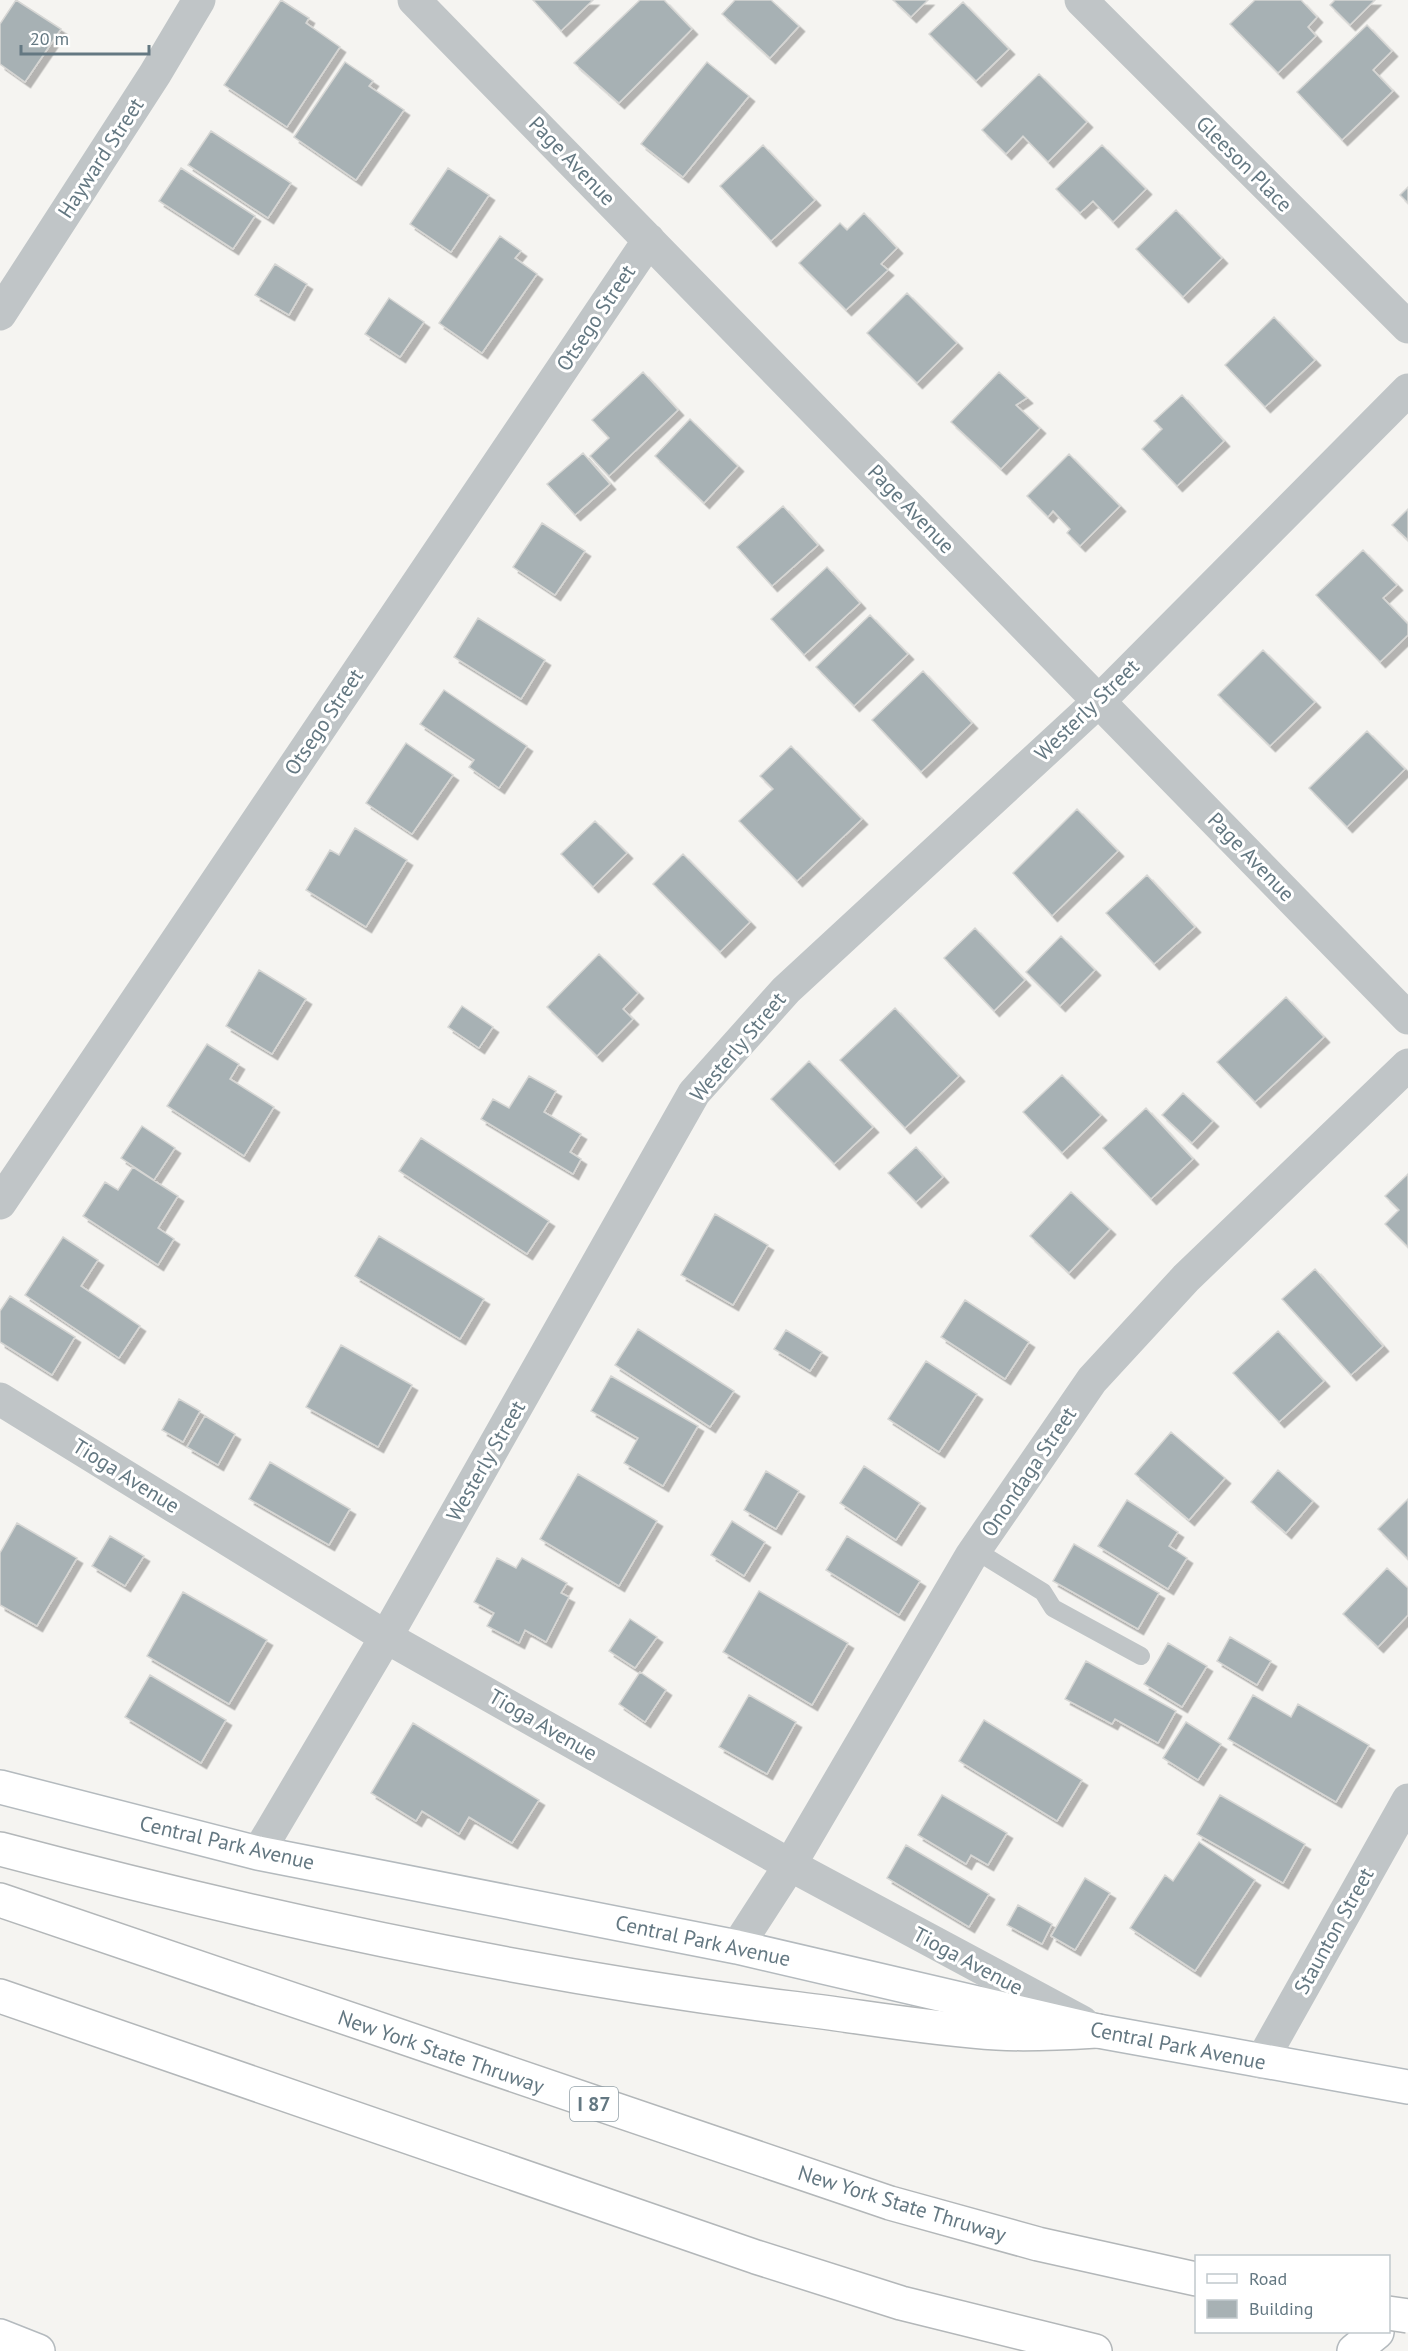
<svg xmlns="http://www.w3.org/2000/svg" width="1408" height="2351" viewBox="0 0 1408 2351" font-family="'PT Sans',sans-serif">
<defs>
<filter id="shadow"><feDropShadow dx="5.5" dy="5.5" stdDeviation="0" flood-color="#0004"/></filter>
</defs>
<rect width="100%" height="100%" fill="#f5f4f1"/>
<!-- building -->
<path fill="#a7b1b4" stroke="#d6d6d4" stroke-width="1.5" filter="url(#shadow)" d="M 16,0 L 61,29 L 25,82 L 0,64 L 0,24 Z
M 281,0 L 309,18 L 306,23 L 340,47 L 287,127 L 224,85 Z
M 533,0 L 593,0 L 561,31 Z
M 640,0 L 664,0 L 692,29 L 619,103 L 574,63 Z
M 735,0 L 771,0 L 799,26 L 770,58 L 722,14 Z
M 893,0 L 928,0 L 911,17 Z
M 1255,0 L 1301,0 L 1317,17 L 1308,27 L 1316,36 L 1278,73 L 1230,24 Z
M 1335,0 L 1375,0 L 1350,25 L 1330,5 Z
M 963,2 L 1009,49 L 976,81 L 929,34 Z
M 1367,25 L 1392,51 L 1373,70 L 1393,91 L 1342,140 L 1297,92 Z
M 345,62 L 373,81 L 369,86 L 404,110 L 356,180 L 294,137 Z
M 707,62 L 749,96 L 683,177 L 641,144 Z
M 1039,74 L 1087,122 L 1048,162 L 1023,136 L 1006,154 L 982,130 Z
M 211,131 L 291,183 L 268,218 L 188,165 Z
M 763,145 L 815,200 L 771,241 L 720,186 Z
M 1102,145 L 1146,189 L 1113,222 L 1093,201 L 1080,213 L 1056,189 Z
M 181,168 L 255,216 L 233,249 L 159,201 Z
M 448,168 L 489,195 L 451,252 L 410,224 Z
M 1408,187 L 1408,203 L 1400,195 Z
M 1176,210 L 1222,258 L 1183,297 L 1136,249 Z
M 864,213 L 897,248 L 881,264 L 888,270 L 846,310 L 799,263 L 840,223 L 847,230 Z
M 500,236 L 521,251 L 515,258 L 537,274 L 482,353 L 439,323 Z
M 275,264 L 307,284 L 289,315 L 255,295 Z
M 907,293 L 957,343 L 917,383 L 867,333 Z
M 389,298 L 424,322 L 400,357 L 365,334 Z
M 1274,317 L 1315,360 L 1265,407 L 1225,365 Z
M 643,372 L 678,410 L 609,476 L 590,456 L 609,438 L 592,420 Z
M 999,372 L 1027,398 L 1016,405 L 1040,428 L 1001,469 L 951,422 Z
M 1182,395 L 1224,441 L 1177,486 L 1142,449 L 1162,429 L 1154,421 Z
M 690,419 L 738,466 L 704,503 L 655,456 Z
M 583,453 L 610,484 L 575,515 L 547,484 Z
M 1069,454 L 1120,506 L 1080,546 L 1067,533 L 1070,529 L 1053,511 L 1048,517 L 1027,496 Z
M 783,506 L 818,545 L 772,586 L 737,547 Z
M 1408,509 L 1408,540 L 1392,525 Z
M 542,523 L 585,551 L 555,595 L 513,567 Z
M 1363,550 L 1397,585 L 1383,598 L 1408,624 L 1408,635 L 1380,662 L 1316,595 Z
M 827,567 L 860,603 L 804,655 L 771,619 Z
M 870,615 L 908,654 L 854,706 L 816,667 Z
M 478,618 L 545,660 L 521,699 L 454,657 Z
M 1263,650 L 1315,702 L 1270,746 L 1218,695 Z
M 923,671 L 972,723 L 921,772 L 872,720 Z
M 444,690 L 527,746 L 499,788 L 469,767 L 474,760 L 420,724 Z
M 1367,731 L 1405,769 L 1347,827 L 1309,788 Z
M 406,743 L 453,775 L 412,834 L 366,803 Z
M 791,746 L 862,819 L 797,881 L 739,821 L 773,789 L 760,776 Z
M 1077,809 L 1118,851 L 1052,916 L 1013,873 Z
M 595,821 L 627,853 L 593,887 L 561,854 Z
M 355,828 L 407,860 L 366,927 L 306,890 L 330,850 L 339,855 Z
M 683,854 L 750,922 L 720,952 L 653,884 Z
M 1147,875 L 1195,927 L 1154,964 L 1106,913 Z
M 975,928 L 1025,980 L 994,1011 L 944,958 Z
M 1061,936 L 1095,970 L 1060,1006 L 1026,972 Z
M 599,954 L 638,993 L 623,1009 L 633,1019 L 597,1056 L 547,1007 Z
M 259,970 L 306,999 L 272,1054 L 226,1026 Z
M 1286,997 L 1324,1037 L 1255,1102 L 1217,1062 Z
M 462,1006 L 493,1027 L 479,1048 L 448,1027 Z
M 895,1008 L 959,1076 L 905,1128 L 840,1060 Z
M 207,1044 L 239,1064 L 230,1079 L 274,1107 L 244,1156 L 167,1106 Z
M 809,1061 L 873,1127 L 834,1164 L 771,1099 Z
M 1062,1075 L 1101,1115 L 1062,1153 L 1023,1112 Z
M 529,1076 L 556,1091 L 544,1112 L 581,1134 L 570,1152 L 581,1159 L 573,1174 L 481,1119 L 493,1099 L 509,1108 Z
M 1183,1093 L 1213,1121 L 1192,1143 L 1162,1115 Z
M 1146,1108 L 1193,1159 L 1151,1199 L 1103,1148 Z
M 142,1126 L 175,1148 L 154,1180 L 121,1158 Z
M 421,1138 L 549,1221 L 527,1254 L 399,1171 Z
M 916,1147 L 943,1177 L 916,1202 L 888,1173 Z
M 133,1167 L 178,1196 L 158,1228 L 174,1239 L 158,1265 L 83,1216 L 105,1182 L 118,1190 Z
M 1408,1174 L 1408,1247 L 1385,1224 L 1399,1210 L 1385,1196 Z
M 1071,1192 L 1110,1229 L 1069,1273 L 1030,1236 Z
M 715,1214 L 768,1245 L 733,1305 L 681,1275 Z
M 379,1236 L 484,1299 L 460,1339 L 355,1276 Z
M 63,1237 L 98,1260 L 81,1286 L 140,1326 L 119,1358 L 25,1295 Z
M 1315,1269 L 1383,1346 L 1351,1375 L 1282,1299 Z
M 10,1296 L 75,1337 L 52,1375 L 0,1342 L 0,1311 Z
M 965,1300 L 1029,1342 L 1005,1379 L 941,1337 Z
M 638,1329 L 734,1391 L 710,1427 L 615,1365 Z
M 786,1330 L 822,1352 L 810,1371 L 774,1349 Z
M 1278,1331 L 1324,1381 L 1279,1422 L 1233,1373 Z
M 341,1345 L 412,1385 L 378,1447 L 306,1407 Z
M 926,1361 L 977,1394 L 939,1452 L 888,1419 Z
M 611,1376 L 698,1426 L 663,1486 L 624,1463 L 638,1438 L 591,1411 Z
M 179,1399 L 200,1411 L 183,1442 L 162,1430 Z
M 205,1416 L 235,1434 L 218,1465 L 187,1447 Z
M 1171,1432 L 1225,1478 L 1189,1520 L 1135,1474 Z
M 270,1462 L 350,1509 L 329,1545 L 249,1499 Z
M 864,1466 L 920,1503 L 896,1540 L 840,1503 Z
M 1278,1470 L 1313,1501 L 1286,1533 L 1251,1502 Z
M 766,1471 L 799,1491 L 776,1529 L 744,1510 Z
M 578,1474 L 657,1521 L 619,1586 L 540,1539 Z
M 1408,1499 L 1408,1559 L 1378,1529 Z
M 1127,1500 L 1178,1532 L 1169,1546 L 1187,1558 L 1168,1589 L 1098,1546 Z
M 732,1521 L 765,1542 L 744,1576 L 711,1555 Z
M 17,1523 L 77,1558 L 37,1626 L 0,1605 L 0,1553 Z
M 110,1536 L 144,1556 L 125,1586 L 92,1566 Z
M 847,1536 L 920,1581 L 899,1615 L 826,1570 Z
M 1074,1544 L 1159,1593 L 1138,1629 L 1053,1581 Z
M 497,1558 L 516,1568 L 522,1558 L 567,1583 L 561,1593 L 569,1597 L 546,1642 L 525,1630 L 519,1643 L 487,1626 L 494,1613 L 474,1602 Z
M 1387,1568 L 1408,1588 L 1408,1615 L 1378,1647 L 1343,1614 Z
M 759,1591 L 848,1643 L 812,1705 L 723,1652 Z
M 183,1592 L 267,1640 L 229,1704 L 147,1656 Z
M 630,1619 L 657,1637 L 635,1668 L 609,1651 Z
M 1230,1637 L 1271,1661 L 1257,1685 L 1217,1661 Z
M 1168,1643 L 1207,1666 L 1182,1707 L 1144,1684 Z
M 1086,1661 L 1176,1711 L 1158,1743 L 1115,1719 L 1112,1724 L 1065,1699 Z
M 640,1672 L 666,1690 L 645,1722 L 619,1704 Z
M 150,1675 L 226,1720 L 201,1763 L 125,1717 Z
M 749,1695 L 796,1722 L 767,1774 L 719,1747 Z
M 1253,1695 L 1291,1717 L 1298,1704 L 1369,1745 L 1336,1802 L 1228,1739 Z
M 984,1720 L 1082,1780 L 1057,1821 L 959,1761 Z
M 1186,1722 L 1221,1744 L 1198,1780 L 1163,1758 Z
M 413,1723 L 539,1800 L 512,1843 L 469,1817 L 459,1834 L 422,1811 L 416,1821 L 371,1793 Z
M 942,1795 L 1007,1833 L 988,1865 L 971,1855 L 966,1864 L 918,1835 Z
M 1220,1795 L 1305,1844 L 1283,1883 L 1197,1834 Z
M 1199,1842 L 1255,1880 L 1195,1971 L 1130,1928 L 1165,1875 L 1173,1881 Z
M 906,1845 L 989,1894 L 969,1927 L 887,1878 Z
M 1085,1878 L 1110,1893 L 1075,1950 L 1051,1936 Z
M 1018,1905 L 1052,1924 L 1042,1944 L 1007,1925 Z"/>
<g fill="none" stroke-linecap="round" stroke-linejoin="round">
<!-- secondary casing -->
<g stroke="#b4babe" stroke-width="36">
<path id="secondary" d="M 0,1787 L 258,1853 L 737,1947 L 1098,2031 L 1408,2087
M 0,2336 L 38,2351
M 1354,2351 L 1377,2332"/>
</g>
<!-- motorway casing -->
<g stroke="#b3b7b9" stroke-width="36">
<path id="motorway" d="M 0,1849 C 260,1918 524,1975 791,2008 C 859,2016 928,2029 997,2033 C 1031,2035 1064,2033 1098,2031
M 0,1900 L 890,2203 L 1038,2244 L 1196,2279
M 0,1996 L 756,2257 L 901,2303 L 1095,2351"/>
</g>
<!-- service -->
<path stroke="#c0c5c7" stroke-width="18" d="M 975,1550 L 1043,1592 L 1053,1608 L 1141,1656"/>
<!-- minor -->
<path stroke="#c0c5c7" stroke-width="33" d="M 414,0 L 1408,1018
M 1081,0 L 1408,327
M 0,314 L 155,74 L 199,0
M 0,1203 L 649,240
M 0,1399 L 386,1637 L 790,1865 L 1082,2022
M 258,1853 L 386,1637 L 694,1093 L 786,990 L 1099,701 L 1408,390
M 737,1947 L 790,1865 L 971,1556 L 1092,1380 L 1186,1278 L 1408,1065
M 1261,2062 L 1408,1800"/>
<!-- secondary -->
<use href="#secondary" stroke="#fff" stroke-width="33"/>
<!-- motorway -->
<use href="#motorway" stroke="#fff" stroke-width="33"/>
<!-- motorway-bridge casing -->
<g stroke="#b3b7b9" stroke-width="36" stroke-linecap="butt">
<path id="motorway-bridge" d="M 1388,2313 L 1408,2316"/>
</g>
<!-- motorway-bridge -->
<use href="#motorway-bridge" stroke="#fff" stroke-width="33"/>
</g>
<g text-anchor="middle" stroke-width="6" stroke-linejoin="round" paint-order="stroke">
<!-- shield labels -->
<rect fill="#fff" stroke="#92a0a8" stroke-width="1.5" x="570" y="2087" width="48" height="34" rx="4.5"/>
<g font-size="20" font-weight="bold" fill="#647882">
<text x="594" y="2111">I 87</text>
</g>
<!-- street labels -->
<g font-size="21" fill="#647882" stroke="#fff">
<text transform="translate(101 158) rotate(-57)" y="7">Hayward Street</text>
<text transform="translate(572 161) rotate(46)" y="7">Page Avenue</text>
<text transform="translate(1244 164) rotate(45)" y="7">Gleeson Place</text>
<text transform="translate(596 318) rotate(-56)" y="7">Otsego Street</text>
<text transform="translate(911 509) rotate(46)" y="7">Page Avenue</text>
<text transform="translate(1087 710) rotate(-44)" y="7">Westerly Street</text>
<text transform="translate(324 722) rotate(-56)" y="7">Otsego Street</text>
<text transform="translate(1251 857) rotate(46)" y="7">Page Avenue</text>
<text transform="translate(738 1047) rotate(-50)" y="7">Westerly Street</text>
<text transform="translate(486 1461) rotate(-60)" y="7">Westerly Street</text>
<text transform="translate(1029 1472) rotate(-56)" y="7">Onondaga Street</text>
<text transform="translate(126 1476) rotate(32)" y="7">Tioga Avenue</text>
<text transform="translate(543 1725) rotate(30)" y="7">Tioga Avenue</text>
<text transform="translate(227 1843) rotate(13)" y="7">Central Park Avenue</text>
<text transform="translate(1334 1931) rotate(-61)" y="7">Staunton Street</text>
<text transform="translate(703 1941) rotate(12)" y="7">Central Park Avenue</text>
<text transform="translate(968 1961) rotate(28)" y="7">Tioga Avenue</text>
<text transform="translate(1178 2046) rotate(11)" y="7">Central Park Avenue</text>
<text transform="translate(441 2052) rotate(19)" y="7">New York State Thruway</text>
<text transform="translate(902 2204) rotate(17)" y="7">New York State Thruway</text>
</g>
</g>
<!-- legend -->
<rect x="1195" y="2255" width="195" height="78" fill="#ffffff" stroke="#c1c9cd" stroke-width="1.5"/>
<rect x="1207" y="2274" width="30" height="9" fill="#ffffff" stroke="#c1c9cd" stroke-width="1.5"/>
<text x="1249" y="2285" font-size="18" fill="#647882">Road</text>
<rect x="1207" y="2300" width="30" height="18" fill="#a7b1b4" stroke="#c1c9cd" stroke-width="1.5"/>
<text x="1249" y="2315" font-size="18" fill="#647882">Building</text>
<!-- scale -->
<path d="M21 45v9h128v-9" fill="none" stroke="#647882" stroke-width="3"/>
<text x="30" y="45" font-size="18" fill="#647882" stroke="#ffffff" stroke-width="4.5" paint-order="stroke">20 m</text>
</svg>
